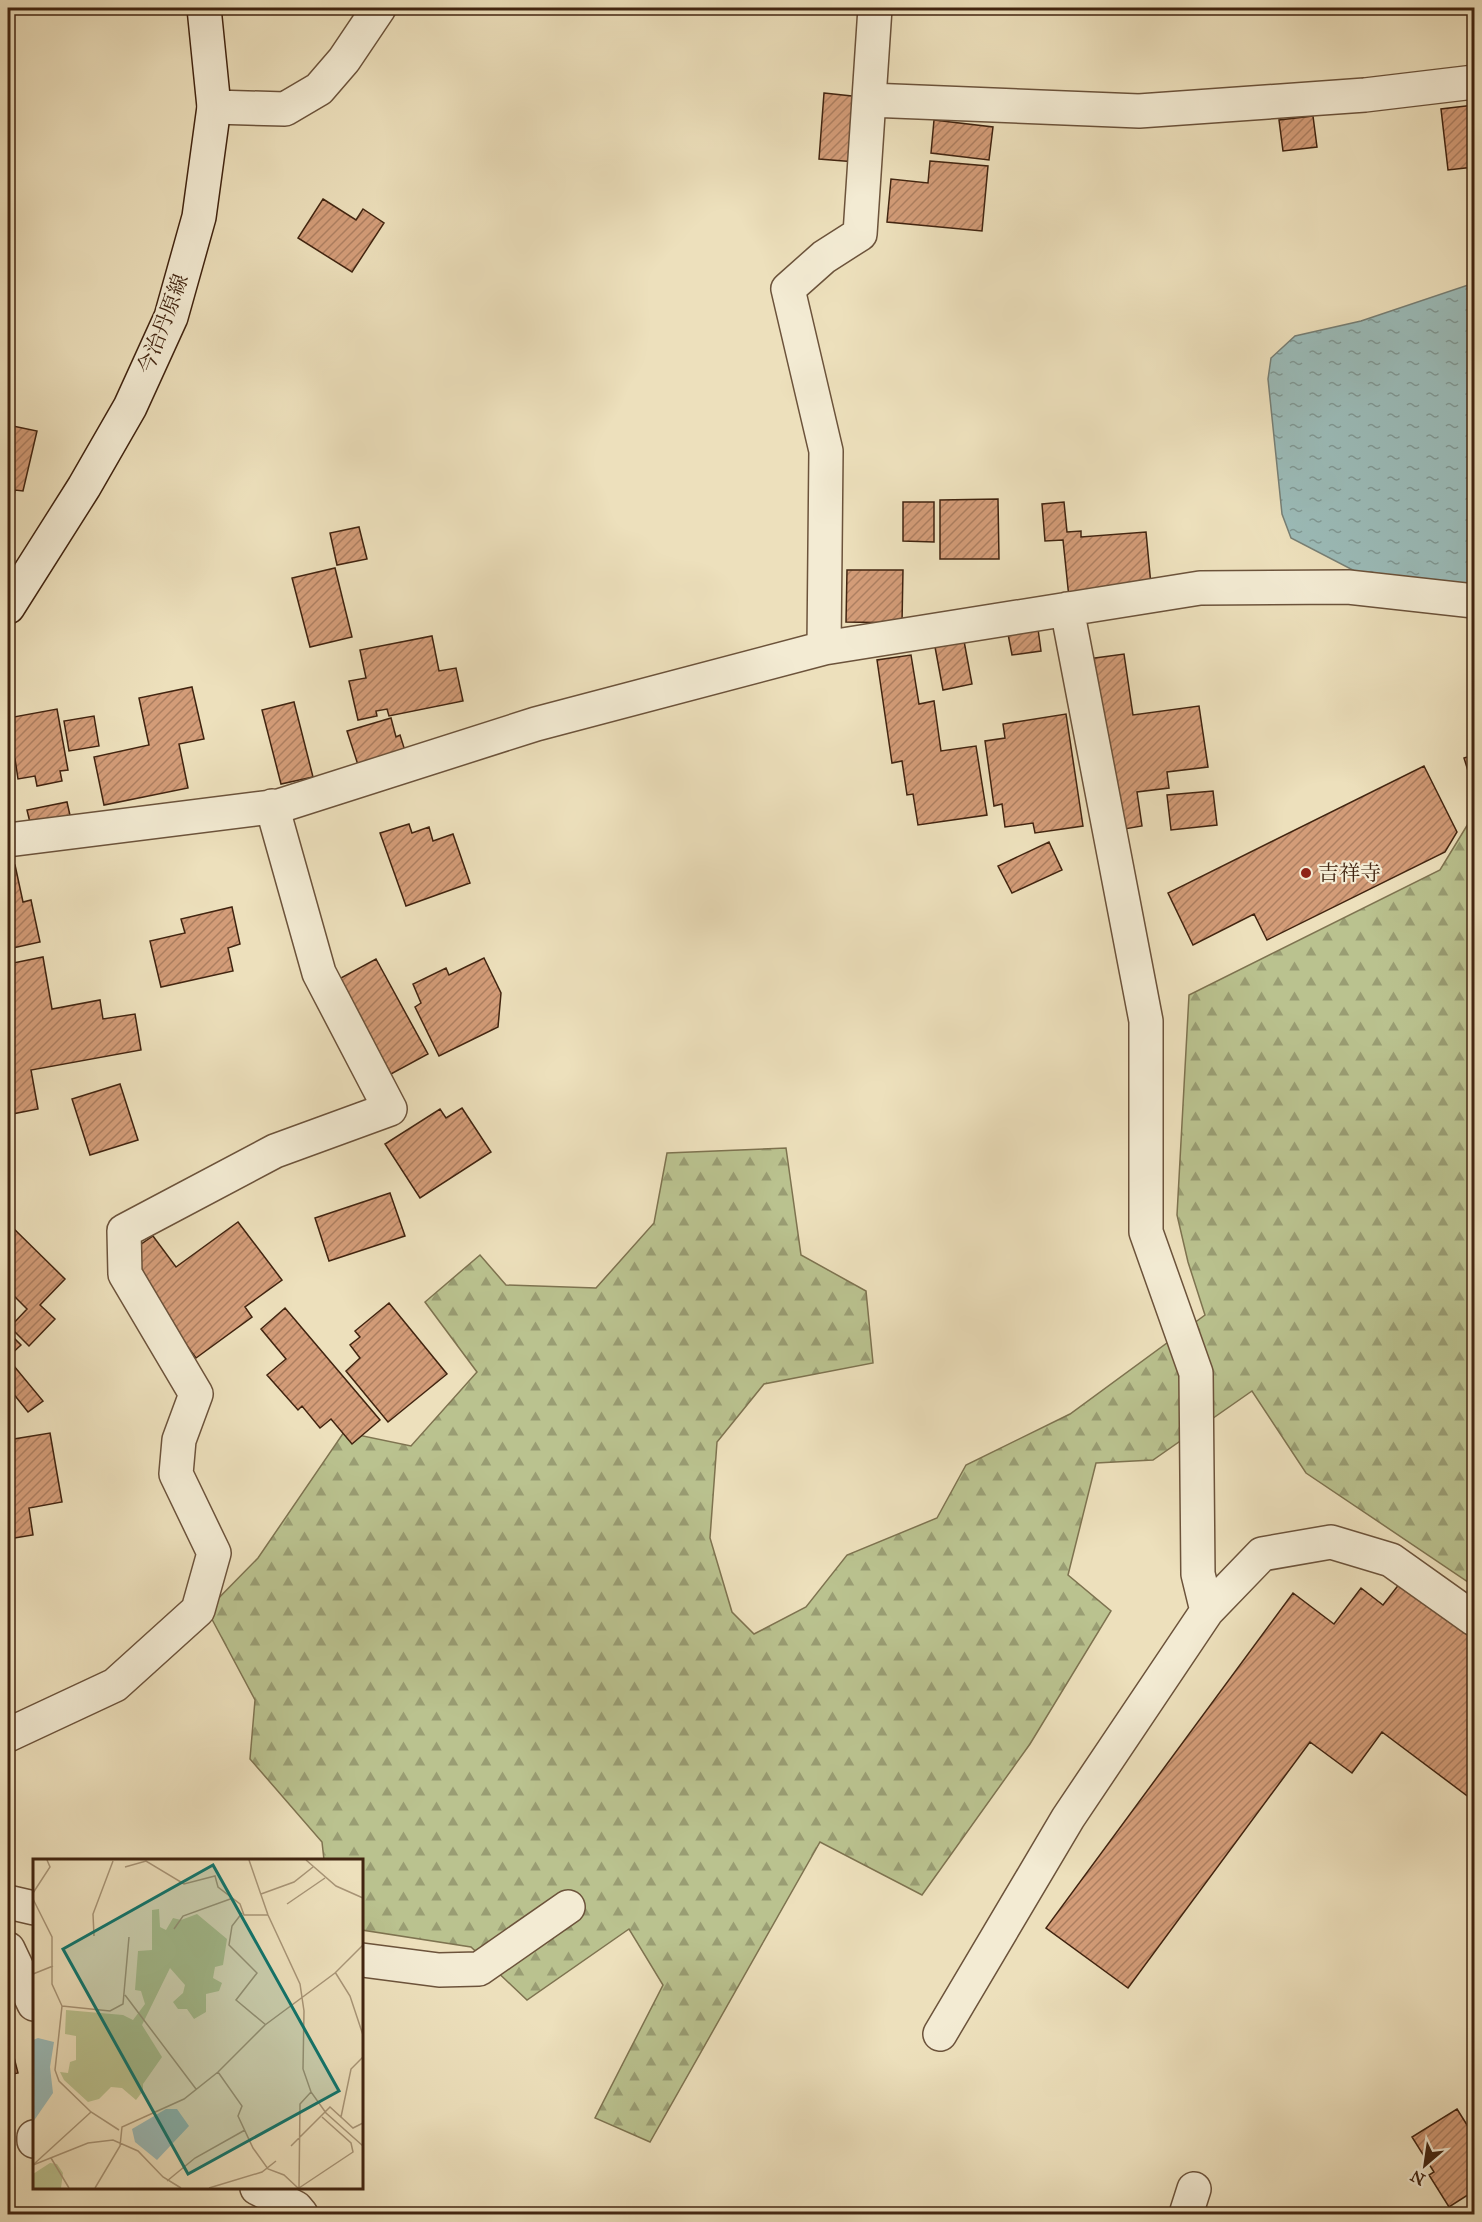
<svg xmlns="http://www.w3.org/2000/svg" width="1482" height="2222" viewBox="0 0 1482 2222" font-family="'IM FELL Great Primer','Noto Serif JP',serif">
<defs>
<pattern id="forest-firs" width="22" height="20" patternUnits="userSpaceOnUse" patternTransform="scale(1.5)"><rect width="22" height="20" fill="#bac28f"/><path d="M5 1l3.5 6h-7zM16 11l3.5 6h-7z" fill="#999d73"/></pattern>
<pattern id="water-ripples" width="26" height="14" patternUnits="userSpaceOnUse" patternTransform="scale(1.5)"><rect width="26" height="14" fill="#9bbbb8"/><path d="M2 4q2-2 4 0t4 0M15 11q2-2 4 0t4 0" fill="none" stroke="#809894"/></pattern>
<pattern id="building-hatch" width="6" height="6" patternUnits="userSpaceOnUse" patternTransform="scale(1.5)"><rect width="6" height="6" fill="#d39c78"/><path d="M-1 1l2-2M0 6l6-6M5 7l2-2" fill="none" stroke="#ad7f61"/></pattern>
</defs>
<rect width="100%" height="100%" fill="#ede0bc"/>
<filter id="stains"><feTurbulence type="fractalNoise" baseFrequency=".00333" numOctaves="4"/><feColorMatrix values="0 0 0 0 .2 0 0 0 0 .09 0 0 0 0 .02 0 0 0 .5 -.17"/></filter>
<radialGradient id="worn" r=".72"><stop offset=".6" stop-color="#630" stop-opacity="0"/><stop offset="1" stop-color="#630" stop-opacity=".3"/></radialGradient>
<!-- forest -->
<path fill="url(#forest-firs)" stroke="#7e7350" stroke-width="1.5" d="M 1474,814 L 1474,1586 L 1306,1473 L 1252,1391 L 1153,1460 L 1096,1463 L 1068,1575 L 1111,1611 L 1030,1744 L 922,1895 L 820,1842 L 650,2142 L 595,2118 L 663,1985 L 629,1929 L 527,2000 L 471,1947 L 362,1930 L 362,1860 L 324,1860 L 322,1842 L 250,1759 L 255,1700 L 207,1610 L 258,1558 L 344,1432 L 411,1446 L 477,1372 L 425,1302 L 480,1255 L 506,1285 L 596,1288 L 654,1223 L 667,1153 L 786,1148 L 801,1255 L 866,1291 L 873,1363 L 764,1384 L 717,1442 L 710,1538 L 732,1612 L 754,1634 L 806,1607 L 847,1555 L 937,1518 L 966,1465 L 1070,1414 L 1205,1315 L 1188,1262 L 1177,1215 L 1189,995 L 1440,870 Z"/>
<!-- water -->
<path fill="url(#water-ripples)" stroke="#777f75" stroke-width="1.5" d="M 1474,283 L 1474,586 L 1374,581 L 1291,538 L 1282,514 L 1268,379 L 1271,358 L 1295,336 L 1361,321 Z"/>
<!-- building -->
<path fill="url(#building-hatch)" stroke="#412410" stroke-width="1.5" d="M 824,93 L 861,97 L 856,162 L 819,159 Z
M 1474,105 L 1474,167 L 1448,170 L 1441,109 Z
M 1313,116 L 1317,147 L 1283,151 L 1279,120 Z
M 934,120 L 993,127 L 989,160 L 931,153 Z
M 930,161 L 988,166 L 982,231 L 887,222 L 891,179 L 928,183 Z
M 323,199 L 356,220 L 363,209 L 384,223 L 352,272 L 298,238 Z
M 8,425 L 37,431 L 23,491 L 15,490 L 8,524 Z
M 998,499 L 999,559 L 940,559 L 940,500 Z
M 903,502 L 934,502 L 934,542 L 903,541 Z
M 1064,502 L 1067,532 L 1081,531 L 1081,537 L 1146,532 L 1151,585 L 1069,598 L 1063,540 L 1045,541 L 1042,504 Z
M 359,527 L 367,559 L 337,565 L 330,533 Z
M 335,568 L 352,637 L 310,647 L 292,578 Z
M 847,570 L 903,570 L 902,623 L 846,622 Z
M 1038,629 L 1041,651 L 1012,655 L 1008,634 Z
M 432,636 L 439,671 L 456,668 L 463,701 L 389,716 L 387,709 L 376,711 L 377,716 L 358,720 L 349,681 L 366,678 L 360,650 Z
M 964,641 L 972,684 L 943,690 L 935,647 Z
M 1124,654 L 1133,715 L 1199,706 L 1208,767 L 1167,772 L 1169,788 L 1137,792 L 1142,826 L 1113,831 L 1088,659 Z
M 911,655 L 919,704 L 934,701 L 941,751 L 976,746 L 987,815 L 918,825 L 913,794 L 907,795 L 902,761 L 892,763 L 877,660 Z
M 192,687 L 204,739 L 179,744 L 188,788 L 104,805 L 94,757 L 149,745 L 139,698 Z
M 294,702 L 313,777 L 281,784 L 262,710 Z
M 57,709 L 68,770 L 60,771 L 62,781 L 37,786 L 35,776 L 18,779 L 15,759 L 8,760 L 8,718 Z
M 1066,714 L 1083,826 L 1035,833 L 1033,823 L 1005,827 L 1002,804 L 994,806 L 985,741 L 1005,738 L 1003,724 Z
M 94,716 L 99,746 L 69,751 L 64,721 Z
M 391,718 L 396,737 L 400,735 L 406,754 L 359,768 L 347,731 Z
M 1474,755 L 1474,790 L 1464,758 Z
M 1424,766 L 1457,832 L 1445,852 L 1267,940 L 1254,914 L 1193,945 L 1168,893 Z
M 1213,791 L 1217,825 L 1171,830 L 1167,795 Z
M 67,802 L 72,824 L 32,831 L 27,810 Z
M 409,824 L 412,833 L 429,827 L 433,841 L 453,834 L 470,883 L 406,906 L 380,833 Z
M 1049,842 L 1062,870 L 1012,893 L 998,866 Z
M 15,865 L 23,902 L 31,900 L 40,942 L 8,949 L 8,866 Z
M 232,907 L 240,944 L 228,948 L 233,971 L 161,987 L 150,941 L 185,933 L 181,919 Z
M 43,957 L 52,1009 L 100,1000 L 103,1019 L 135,1014 L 141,1050 L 31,1070 L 38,1109 L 12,1114 L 8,1088 L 8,964 Z
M 484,958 L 501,993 L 498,1027 L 439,1056 L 415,1007 L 421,1003 L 413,984 L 446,968 L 449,975 Z
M 376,959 L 428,1054 L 391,1074 L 339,979 Z
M 120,1084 L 138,1140 L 90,1155 L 72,1099 Z
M 462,1108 L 491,1152 L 420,1198 L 385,1144 L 440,1109 L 446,1118 Z
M 390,1193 L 405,1236 L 329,1261 L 315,1218 Z
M 238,1222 L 282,1280 L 245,1307 L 252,1317 L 196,1358 L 130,1268 L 134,1249 L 153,1236 L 176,1267 Z
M 8,1223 L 65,1279 L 40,1305 L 55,1319 L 29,1346 L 10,1327 L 27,1309 L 8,1290 Z
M 389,1303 L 447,1374 L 388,1422 L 346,1371 L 360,1358 L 350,1345 L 360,1337 L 355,1331 Z
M 285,1308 L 380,1420 L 352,1444 L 331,1419 L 320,1428 L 302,1406 L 298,1410 L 267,1375 L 286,1359 L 261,1329 Z
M 8,1332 L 21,1345 L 8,1357 Z
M 9,1360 L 43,1401 L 28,1412 L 8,1387 L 8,1361 Z
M 50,1433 L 62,1502 L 29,1508 L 33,1535 L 8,1539 L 8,1440 Z
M 1400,1583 L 1474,1638 L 1474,1801 L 1382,1732 L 1352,1773 L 1310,1742 L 1128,1988 L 1046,1928 L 1293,1593 L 1334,1624 L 1361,1588 L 1383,1605 Z
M 8,2034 L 18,2073 L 8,2075 Z
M 1457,2109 L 1474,2136 L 1474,2191 L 1449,2207 L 1429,2175 L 1434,2172 L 1412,2137 Z
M 8,2129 L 13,2151 L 8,2161 Z"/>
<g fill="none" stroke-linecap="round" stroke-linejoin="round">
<!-- minor casing -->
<g stroke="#6c533b" stroke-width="36">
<path id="minor" d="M 869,100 L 1139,111 L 1365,95 L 1474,82
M 214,107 L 285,109 L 319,89 L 344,60 L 379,8
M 1067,609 L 1146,1021 L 1146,1232 L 1196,1373 L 1198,1574 L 1207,1611
M 824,648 L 826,451 L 788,289 L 824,257 L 860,234 L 875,8
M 8,840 L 279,806 L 536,724 L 824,648 L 1200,588 L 1348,587 L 1474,601
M 8,1735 L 115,1685 L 198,1610 L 214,1553 L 176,1474 L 179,1440 L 196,1394 L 125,1274 L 124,1231 L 275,1151 L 390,1109 L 319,973 L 272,806
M 8,1902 L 34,1908
M 8,1949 L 34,2004
M 362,1960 L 439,1970 L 479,1969 L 568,1907
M 940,2034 L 1068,1818 L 1207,1611 L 1262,1554 L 1331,1542 L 1391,1560 L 1474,1619
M 34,2137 L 34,2141
M 257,2188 L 296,2208 L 301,2214
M 1186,2214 L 1194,2189"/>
</g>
<!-- secondary casing -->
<g stroke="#412410" stroke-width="36">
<path id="secondary" d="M 8,607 L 84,487 L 130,407 L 171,317 L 199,217 L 214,107 L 204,8"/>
</g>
<!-- minor -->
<use href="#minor" stroke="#f3ebd3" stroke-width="33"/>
<!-- secondary -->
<use href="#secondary" stroke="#f3ebd3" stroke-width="33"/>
</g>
<!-- markers -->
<circle fill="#8f2418" stroke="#f3ebd3" stroke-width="2" cx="1306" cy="873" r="6"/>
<g text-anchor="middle" stroke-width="4.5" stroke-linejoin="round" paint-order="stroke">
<!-- street labels -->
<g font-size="21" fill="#412410" stroke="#f3ebd3">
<text transform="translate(163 324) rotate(-69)" y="7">今治丹原線</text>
</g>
<!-- poi labels -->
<g font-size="21" fill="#412410" stroke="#f3ebd3" text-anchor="start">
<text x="1318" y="880">吉祥寺</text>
</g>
</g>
<!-- overview -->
<g transform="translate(33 1859)">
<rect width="330" height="330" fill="#ede0bc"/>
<path d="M 126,50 L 127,68 L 133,71 L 140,59 L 148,61 L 164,55 L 194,80 L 190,106 L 182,108 L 180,119 L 189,124 L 186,132 L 173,135 L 173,153 L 161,160 L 154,150 L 145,150 L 140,143 L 150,134 L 152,126 L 137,109 L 109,166 L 129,198 L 110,225 L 110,232 L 103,241 L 89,229 L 78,228 L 66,240 L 55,243 L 31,221 L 27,213 L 35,214 L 37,203 L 43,201 L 43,177 L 32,175 L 33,151 L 90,156 L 100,161 L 112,145 L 108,132 L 102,131 L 105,92 L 119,91 L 119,51 ZM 17,304 L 24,305 L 30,314 L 28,329 L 0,329 L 0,315 Z" fill="#bac28f"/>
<path d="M 5,179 L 21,183 L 17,208 L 20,234 L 0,263 L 0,181 ZM 133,250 L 144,250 L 156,267 L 124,301 L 102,283 L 99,270 Z" fill="#9bbbb8"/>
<path fill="none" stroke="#a89577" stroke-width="1.5" d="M 216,1 L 235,56 L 267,125 L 271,152 L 270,210 L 278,233 L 293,254 L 330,287M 273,1 L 303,27 L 330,39M 92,8 L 113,2 L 151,25 L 182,17 L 185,28 L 207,45 L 211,56 L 235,56M 0,34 L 17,8 L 14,1M 228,35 L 261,23 L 280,8M 0,40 L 19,78 L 19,125 L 29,147 L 22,211 L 26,222 L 58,253 L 86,271M 254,45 L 292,19M 209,54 L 199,67 L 196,86 L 224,114 L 203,141 L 233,166M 141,70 L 150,57 L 200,39M 61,77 L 60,55 L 80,2M 302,113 L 317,137 L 330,176M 0,115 L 20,107M 92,136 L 163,230M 29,147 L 77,152 L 90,145 L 96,78M 185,213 L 209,247 L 205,257 L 220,289 L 235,310 L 251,316 L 265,329M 308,258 L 320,269 L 330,264M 258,287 L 297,248 L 308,258 L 318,210 L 330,198M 18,299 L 36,329M 1,305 L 58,253M 0,306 L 55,284 L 80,281 L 105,292 L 130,318 L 148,329M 134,322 L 162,299 L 212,271M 62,329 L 87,287 L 89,268 L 151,240 L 185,213 L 232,166 L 302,114 L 330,86M 176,329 L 229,313 L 243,302M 266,329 L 320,293 L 318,284 L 289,258M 266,329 L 267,245 L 278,233"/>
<path fill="#0f766e" fill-opacity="0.15" stroke="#0f766e" stroke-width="3" d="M 180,6 L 306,232 L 155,315 L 30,90 Z"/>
<rect width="330" height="330" fill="none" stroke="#412410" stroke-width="3"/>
</g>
<!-- margin -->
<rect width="1482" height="2222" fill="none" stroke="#ede0bc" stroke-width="30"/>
<rect x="9" y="9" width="1464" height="2204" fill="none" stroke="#412410" stroke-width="3"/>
<rect x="15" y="15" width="1452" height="2192" fill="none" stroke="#412410" stroke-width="1.5"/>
<!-- north arrow -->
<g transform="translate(1425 2165) rotate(209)" stroke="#f3ebd3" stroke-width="4.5" paint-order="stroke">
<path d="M0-4.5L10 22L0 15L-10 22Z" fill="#412410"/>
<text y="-9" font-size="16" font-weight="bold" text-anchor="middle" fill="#412410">N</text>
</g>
<rect width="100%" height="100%" filter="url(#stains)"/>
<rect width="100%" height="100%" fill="url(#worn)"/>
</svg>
